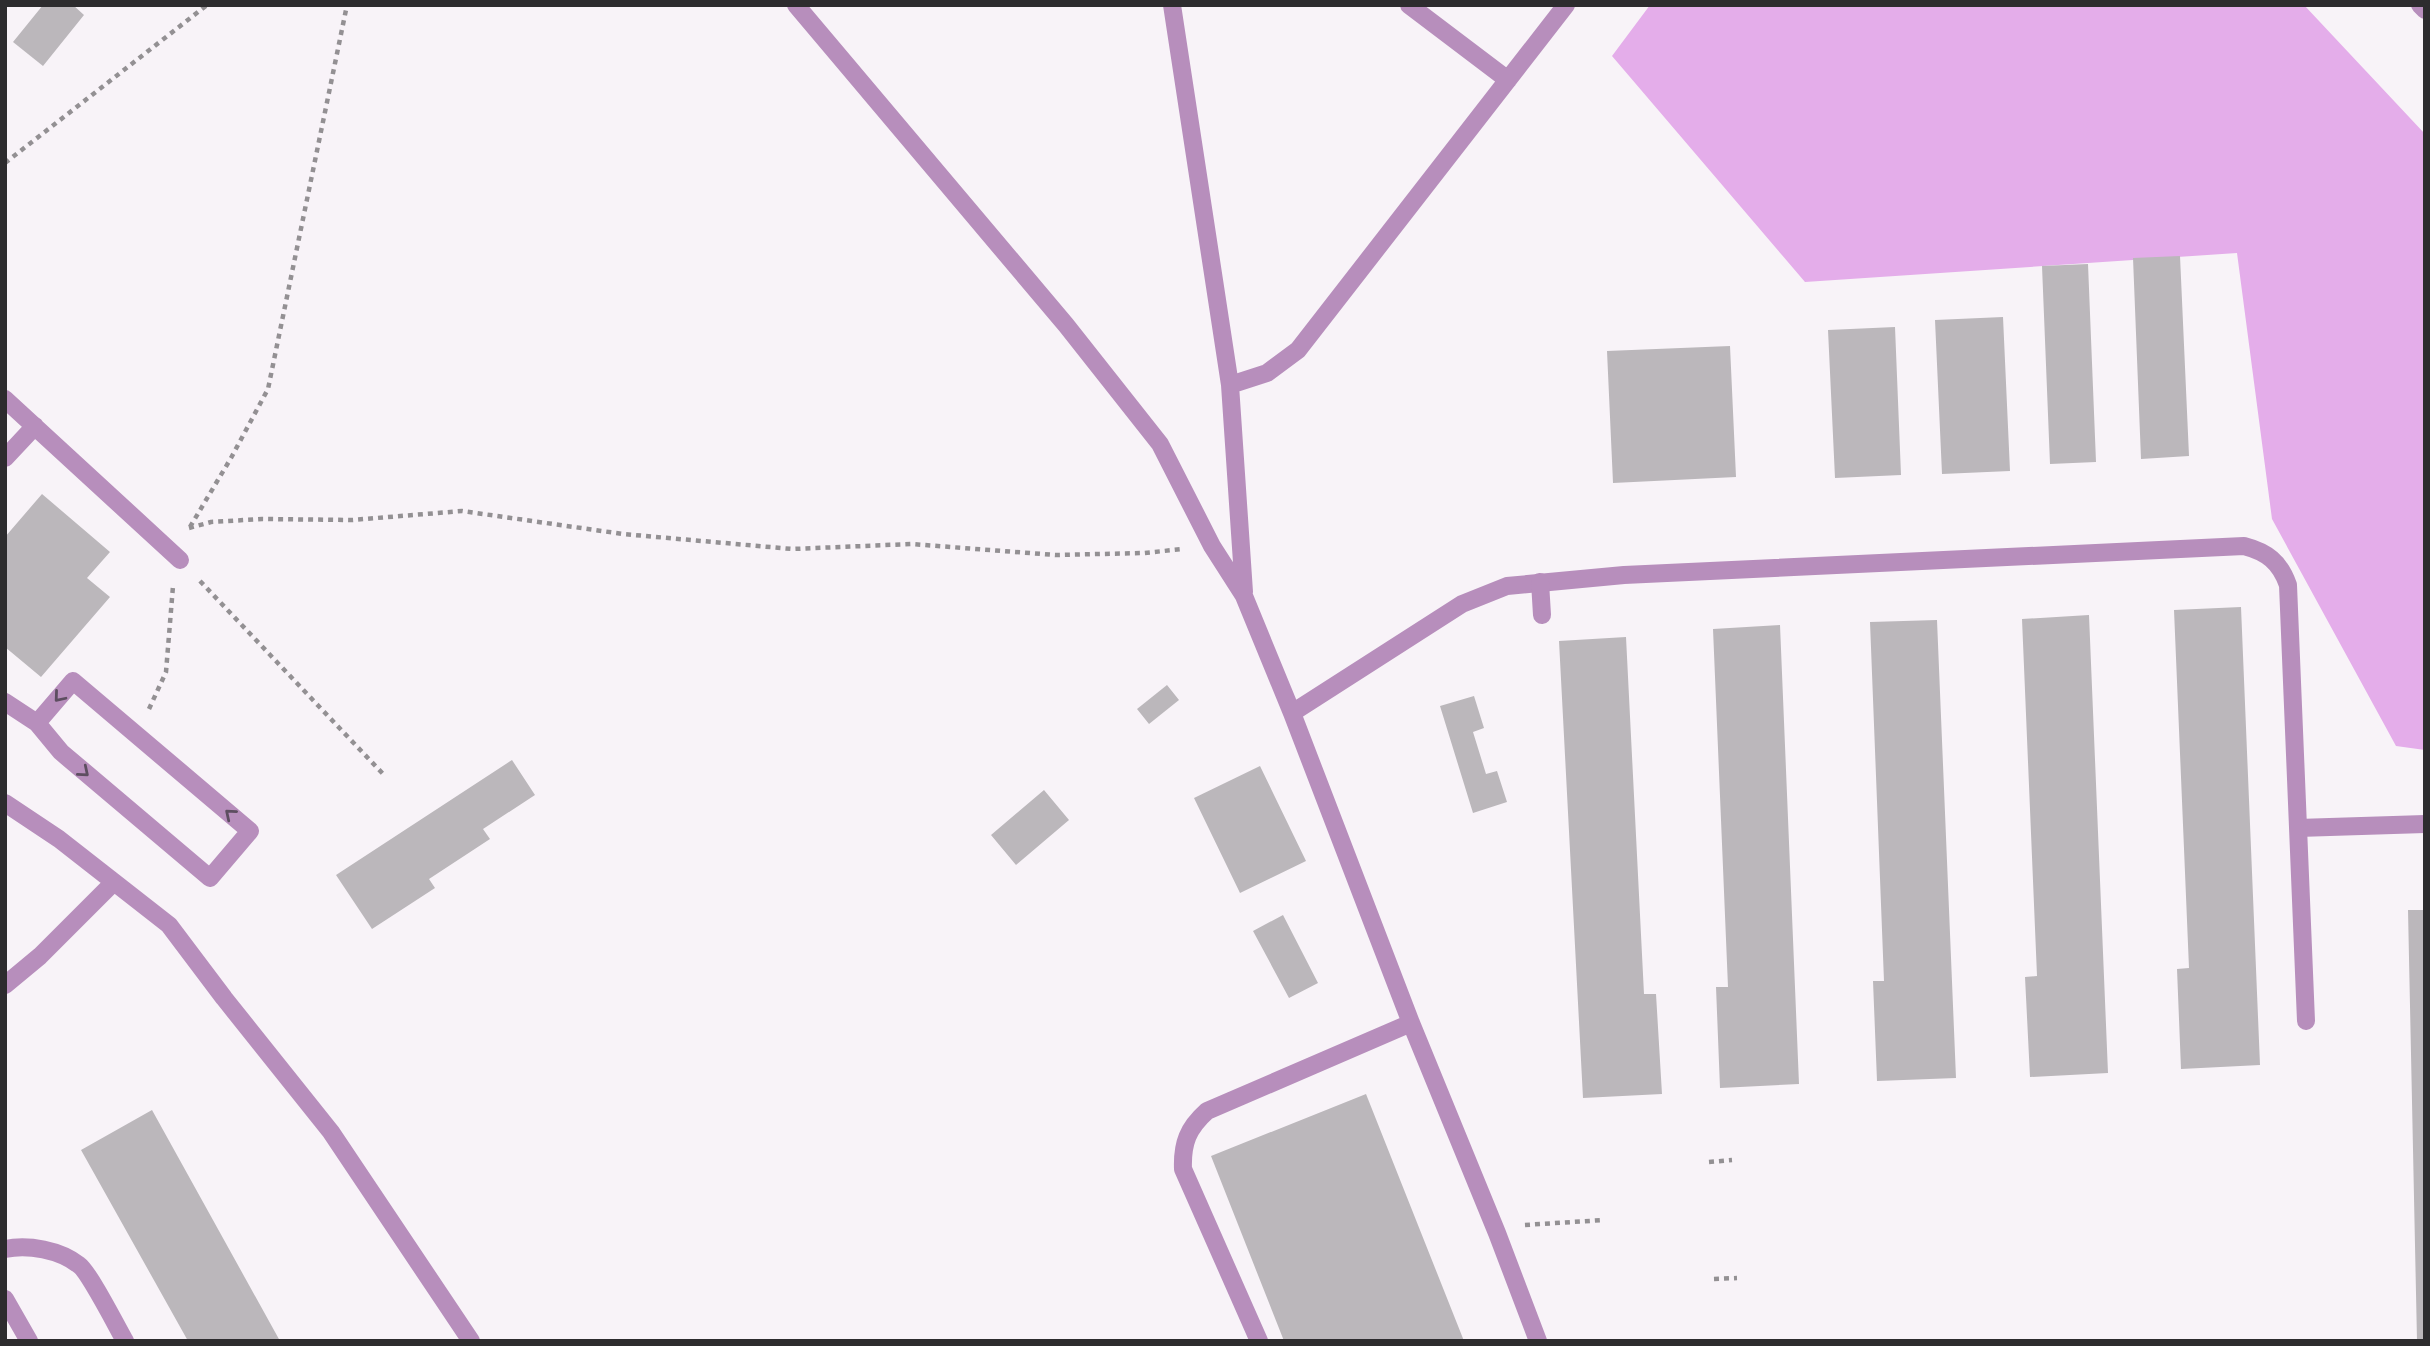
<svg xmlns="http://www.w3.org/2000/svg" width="2430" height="1346" viewBox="0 0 2430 1346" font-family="Karla,sans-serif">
<rect width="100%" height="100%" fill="#f8f3f8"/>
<!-- green -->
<path fill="#e4adea" d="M 1650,5 L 2304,5 L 2425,134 L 2425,750 L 2396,746 L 2272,519 L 2237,253 L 1805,282 L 1612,56 Z"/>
<!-- building -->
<path fill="#bbb7bb" d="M 43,5 L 73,5 L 84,15 L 43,66 L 13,42 Z
M 2180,256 L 2189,456 L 2141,459 L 2133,258 Z
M 2088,264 L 2096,462 L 2050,464 L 2042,266 Z
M 2003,317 L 2010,471 L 1942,474 L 1935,320 Z
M 1895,327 L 1901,475 L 1835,478 L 1828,330 Z
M 1730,346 L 1736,477 L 1613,483 L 1607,351 Z
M 42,494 L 110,552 L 87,578 L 110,597 L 41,677 L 5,647 L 5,537 Z
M 2241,607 L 2260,1065 L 2181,1069 L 2177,969 L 2189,968 L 2174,610 Z
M 2089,615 L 2108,1073 L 2030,1077 L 2025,977 L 2037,976 L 2022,619 Z
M 1937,620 L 1956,1078 L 1877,1081 L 1873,981 L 1884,981 L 1870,622 Z
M 1780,625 L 1799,1084 L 1720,1088 L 1716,987 L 1728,987 L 1713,629 Z
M 1626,637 L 1644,994 L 1656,994 L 1662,1094 L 1583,1098 L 1559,641 Z
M 1167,685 L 1179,700 L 1149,724 L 1137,709 Z
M 1474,696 L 1484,728 L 1473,732 L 1486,774 L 1497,771 L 1507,802 L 1473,813 L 1440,706 Z
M 512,760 L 535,795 L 483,829 L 490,839 L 429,879 L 435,888 L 372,929 L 336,875 Z
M 1260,766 L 1306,861 L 1240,893 L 1194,798 Z
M 1044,790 L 1069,820 L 1016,865 L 991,835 Z
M 2408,910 L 2425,910 L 2425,1341 L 2417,1341 Z
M 1283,915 L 1318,983 L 1289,998 L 1253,931 Z
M 1366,1094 L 1464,1341 L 1284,1341 L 1211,1156 Z
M 152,1110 L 280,1341 L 188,1341 L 81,1150 Z"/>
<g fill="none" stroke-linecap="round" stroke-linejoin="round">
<!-- path -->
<path stroke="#939093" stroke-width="4.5" stroke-dasharray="5 5" stroke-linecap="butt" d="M 5,163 L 207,5
M 190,527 L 231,458 L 268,389 L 347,5
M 189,528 L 211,522 L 262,519 L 352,520 L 462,511 L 623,534 L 792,549 L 911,544 L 1055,555 L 1144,553 L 1183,549
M 200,581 L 385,776
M 149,709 L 166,672 L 173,586
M 1709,1162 L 1732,1160
M 1525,1225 L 1604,1220
M 1714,1279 L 1737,1278"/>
<!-- service -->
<path stroke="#b78ebc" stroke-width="18" d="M 796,5 L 1066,325 L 1160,444 L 1212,546 L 1244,596 L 1292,713 L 1411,1023 L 1497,1233 L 1538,1341
M 1172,5 L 1230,385 L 1244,592
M 1409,5 L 1508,80
M 1230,385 L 1267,373 L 1298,350 L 1566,5
M 5,399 L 180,560
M 5,458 L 35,426
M 5,702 L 37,723 L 61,752 L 210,878 L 250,831 L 73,681 L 37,723
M 1292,713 L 1462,604 L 1507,586 L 1624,575 L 2244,546 C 2267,552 2280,562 2288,585 L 2306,1021
M 5,803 L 59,839 L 169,925 L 224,998 L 331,1132 L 471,1341
M 2298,828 L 2425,824
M 5,985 L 40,956 L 114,882
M 5,1249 C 28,1244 60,1250 79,1265 C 89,1272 117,1327 125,1341
M 5,1299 L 29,1341
M 1259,1341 L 1183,1169 C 1182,1143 1188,1128 1207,1111 L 1411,1023"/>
<!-- pedestrian -->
<path stroke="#b78ebc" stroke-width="18" d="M 1540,582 L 1542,615"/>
<!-- tertiary -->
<path stroke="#b78ebc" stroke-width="18" d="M 2420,5 L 2425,10"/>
</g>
<!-- one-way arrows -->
<defs><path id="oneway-chevron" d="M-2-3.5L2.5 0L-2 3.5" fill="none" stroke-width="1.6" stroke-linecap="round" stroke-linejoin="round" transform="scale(1.75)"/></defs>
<g stroke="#5d4e60">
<use href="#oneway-chevron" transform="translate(59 697) rotate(130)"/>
<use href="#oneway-chevron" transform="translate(84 772) rotate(40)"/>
<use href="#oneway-chevron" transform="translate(230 814) rotate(-140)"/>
</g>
<!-- border -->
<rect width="2430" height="1346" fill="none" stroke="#2d2c2e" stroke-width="14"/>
</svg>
